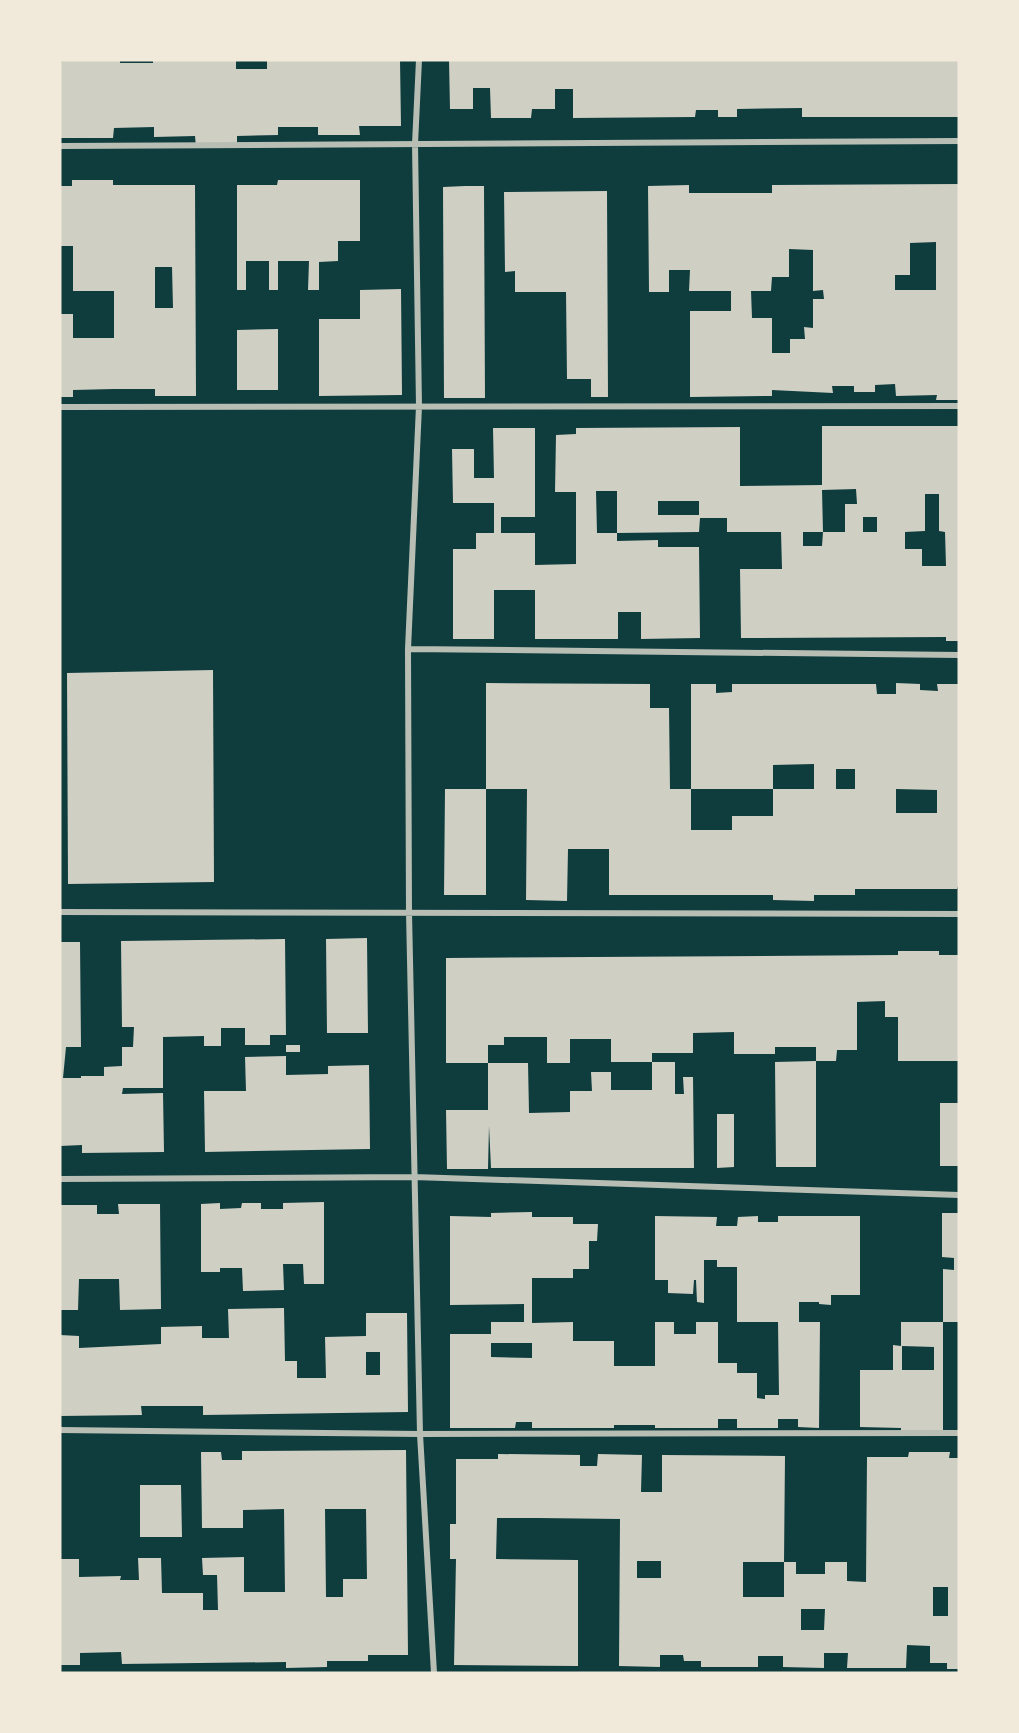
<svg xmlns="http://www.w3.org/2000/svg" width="1019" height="1733" viewBox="0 0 1019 1733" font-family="Cabin,sans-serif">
<rect width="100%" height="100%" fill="#0f3d3e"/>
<!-- building -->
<path fill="#cfcfc3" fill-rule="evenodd" d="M 60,60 L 120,60 L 120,63 L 153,63 L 153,60 L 236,60 L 236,69 L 267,69 L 267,60 L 400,60 L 401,126 L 359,126 L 360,135 L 318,135 L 318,127 L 278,127 L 278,135 L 237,136 L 237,146 L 196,147 L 195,136 L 154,137 L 154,127 L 114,128 L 113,138 L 60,138 Z
M 449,60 L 959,60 L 959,117 L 802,117 L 802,108 L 737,109 L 737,117 L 718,117 L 718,110 L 696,110 L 695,117 L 573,118 L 573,89 L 555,89 L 555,109 L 532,109 L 531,118 L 491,118 L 490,88 L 473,88 L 473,109 L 450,109 Z
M 72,180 L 113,180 L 113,185 L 195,185 L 196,396 L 155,396 L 155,389 L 114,389 L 73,390 L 73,397 L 60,397 L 60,314 L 73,314 L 73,338 L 114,338 L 114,291 L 73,291 L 73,246 L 60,246 L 60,186 L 72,186 ZM 155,267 L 172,267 L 173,308 L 155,308 Z
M 278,180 L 360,180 L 360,241 L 338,241 L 338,261 L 319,262 L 319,290 L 308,290 L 309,261 L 278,261 L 278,290 L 269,290 L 269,261 L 246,261 L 246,290 L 237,290 L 237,185 L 277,185 Z
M 959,184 L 959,400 L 936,400 L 937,395 L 896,396 L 895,384 L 875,385 L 875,392 L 854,392 L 854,386 L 832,386 L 833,393 L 772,390 L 772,396 L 690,397 L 690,311 L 731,311 L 731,291 L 689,291 L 690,270 L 669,270 L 669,292 L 649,292 L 648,186 L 689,185 L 689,193 L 772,193 L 772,185 ZM 936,242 L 936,290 L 895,290 L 895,275 L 910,275 L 910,243 ZM 789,249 L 813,250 L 813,291 L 823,290 L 824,299 L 813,299 L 813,328 L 804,327 L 805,339 L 790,339 L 790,353 L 772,353 L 772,318 L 752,318 L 751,291 L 771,291 L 772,277 L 789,277 Z
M 465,186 L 484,186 L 485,398 L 444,398 L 443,187 Z
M 607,191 L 608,397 L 591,397 L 591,379 L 567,379 L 566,292 L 515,292 L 515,271 L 505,272 L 504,192 Z
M 401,289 L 402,395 L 319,396 L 319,319 L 360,319 L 360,290 Z
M 278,329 L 278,390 L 237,390 L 237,330 Z
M 822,426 L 959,426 L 959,641 L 946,641 L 946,637 L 741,638 L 740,569 L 782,569 L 781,532 L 727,532 L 727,518 L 700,518 L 699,532 L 617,533 L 617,541 L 658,540 L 658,547 L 699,547 L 700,638 L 641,639 L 641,612 L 618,612 L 618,639 L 535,639 L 535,590 L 494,590 L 494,639 L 453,639 L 453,549 L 476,549 L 476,533 L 494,533 L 494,503 L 453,503 L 452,449 L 474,449 L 474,478 L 494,478 L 493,428 L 535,428 L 535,517 L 501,517 L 501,533 L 535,533 L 535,565 L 576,564 L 576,492 L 555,492 L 556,435 L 576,434 L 576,428 L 740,427 L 740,486 L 822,485 ZM 856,489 L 857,504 L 845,504 L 845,532 L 823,532 L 822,546 L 803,546 L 803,532 L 823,532 L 822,490 ZM 596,491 L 617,491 L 617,533 L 597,533 ZM 925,494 L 939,494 L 939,531 L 945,532 L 946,566 L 922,566 L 922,549 L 905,549 L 905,532 L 925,531 ZM 658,501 L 699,501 L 699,515 L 658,515 ZM 863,517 L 877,517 L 877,532 L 863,532 Z
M 213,670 L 214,882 L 68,884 L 67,673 Z
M 486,683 L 650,684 L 650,708 L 669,708 L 670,789 L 691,789 L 691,830 L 732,830 L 732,816 L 773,816 L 773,789 L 691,789 L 691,684 L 716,684 L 716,693 L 732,692 L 732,684 L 876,684 L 877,694 L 896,694 L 896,683 L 920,684 L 920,690 L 938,691 L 937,684 L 959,684 L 959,883 L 957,889 L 855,889 L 855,895 L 814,895 L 814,901 L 773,900 L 773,895 L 609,895 L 609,849 L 568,849 L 567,901 L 526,900 L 527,789 L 486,789 ZM 814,764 L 814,789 L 773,789 L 773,765 ZM 836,769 L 855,769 L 855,789 L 836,789 ZM 896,789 L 937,790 L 937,813 L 896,813 Z
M 445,789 L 486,789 L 486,895 L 444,895 Z
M 367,938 L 368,1033 L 327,1033 L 326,939 Z
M 285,939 L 286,1035 L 270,1035 L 270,1045 L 245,1045 L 245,1028 L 221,1028 L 221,1046 L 204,1046 L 204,1036 L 163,1037 L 163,1088 L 123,1088 L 122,1094 L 163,1093 L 164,1152 L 82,1153 L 82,1145 L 60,1146 L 60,942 L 80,942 L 81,1047 L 66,1047 L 63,1078 L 81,1078 L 81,1076 L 104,1076 L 104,1067 L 122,1066 L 122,1047 L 133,1047 L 134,1027 L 122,1027 L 121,941 Z
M 898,951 L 939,951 L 939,955 L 959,955 L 959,1061 L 898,1061 L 898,1017 L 885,1017 L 885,1001 L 857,1002 L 857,1050 L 837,1050 L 836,1061 L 816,1061 L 816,1167 L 776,1167 L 775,1062 L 816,1061 L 816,1047 L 775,1047 L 775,1054 L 734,1054 L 734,1032 L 693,1033 L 693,1053 L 652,1053 L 652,1062 L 675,1062 L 675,1094 L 684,1094 L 683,1077 L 693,1077 L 694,1168 L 491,1168 L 489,1126 L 488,1169 L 447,1169 L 446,1110 L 488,1110 L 488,1063 L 528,1063 L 529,1113 L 570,1112 L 570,1091 L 592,1091 L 591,1072 L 611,1072 L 611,1090 L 652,1090 L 652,1062 L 611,1062 L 611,1039 L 570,1039 L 570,1063 L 547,1063 L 547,1037 L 504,1037 L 504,1045 L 488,1045 L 488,1063 L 446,1063 L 446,958 L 898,955 Z
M 286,1045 L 300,1045 L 300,1052 L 286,1052 Z
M 286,1056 L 286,1075 L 328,1074 L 328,1066 L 369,1065 L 370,1149 L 205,1152 L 204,1091 L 246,1091 L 245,1057 Z
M 940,1103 L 959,1103 L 959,1166 L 940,1166 Z
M 717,1114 L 734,1114 L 734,1167 L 717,1168 Z
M 324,1202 L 324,1284 L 304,1284 L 303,1264 L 283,1264 L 284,1290 L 243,1291 L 242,1268 L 220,1268 L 220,1272 L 201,1272 L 201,1204 L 220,1203 L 220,1209 L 241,1208 L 242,1203 L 261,1203 L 261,1209 L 283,1209 L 283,1203 Z
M 118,1204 L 160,1204 L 161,1309 L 120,1310 L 119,1279 L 79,1279 L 78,1310 L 60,1310 L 60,1205 L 97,1205 L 97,1214 L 119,1214 Z
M 532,1212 L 532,1217 L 573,1217 L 573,1224 L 598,1224 L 597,1241 L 589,1241 L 589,1269 L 573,1269 L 573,1278 L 532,1278 L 532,1323 L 573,1322 L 573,1341 L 614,1341 L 614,1366 L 655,1366 L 655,1322 L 674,1322 L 674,1334 L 696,1334 L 696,1322 L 718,1322 L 718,1363 L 737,1363 L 737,1373 L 757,1373 L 757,1398 L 765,1399 L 765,1395 L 779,1395 L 778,1322 L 737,1322 L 737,1267 L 717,1267 L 717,1260 L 704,1260 L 704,1303 L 697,1302 L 696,1280 L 694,1280 L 693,1294 L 668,1293 L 668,1280 L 655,1280 L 655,1216 L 717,1217 L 716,1226 L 737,1226 L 738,1217 L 758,1216 L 758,1222 L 778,1222 L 778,1216 L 860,1216 L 860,1295 L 831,1295 L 831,1305 L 819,1304 L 819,1302 L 799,1302 L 799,1322 L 820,1322 L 819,1428 L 798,1427 L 798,1419 L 778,1419 L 778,1428 L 737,1428 L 737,1419 L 718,1419 L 718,1428 L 655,1428 L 655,1425 L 614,1425 L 614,1428 L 532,1428 L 532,1422 L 516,1422 L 515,1428 L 450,1428 L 450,1334 L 491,1334 L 491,1322 L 524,1322 L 524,1304 L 450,1305 L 450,1216 L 491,1217 L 491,1213 ZM 491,1343 L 532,1343 L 532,1358 L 491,1357 Z
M 942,1213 L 959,1213 L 959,1322 L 943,1322 L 943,1432 L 901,1432 L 901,1428 L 860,1427 L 860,1370 L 893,1370 L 893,1345 L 901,1346 L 901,1322 L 943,1322 L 943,1269 L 954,1270 L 954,1258 L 942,1257 ZM 902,1346 L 934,1347 L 934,1370 L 902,1370 Z
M 284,1308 L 285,1361 L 297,1361 L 297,1378 L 326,1378 L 325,1337 L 366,1336 L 366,1313 L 407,1313 L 408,1412 L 203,1415 L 203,1406 L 141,1406 L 142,1415 L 60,1416 L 60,1335 L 79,1336 L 79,1348 L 161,1344 L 161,1327 L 202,1326 L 202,1338 L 229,1338 L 228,1309 ZM 366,1352 L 380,1352 L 380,1375 L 366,1375 Z
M 406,1450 L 408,1655 L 368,1655 L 368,1661 L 327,1661 L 327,1667 L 286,1668 L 286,1662 L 122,1664 L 121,1652 L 80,1653 L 80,1665 L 61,1665 L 60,1559 L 79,1559 L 79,1577 L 121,1576 L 120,1580 L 139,1580 L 138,1558 L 161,1558 L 162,1593 L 203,1593 L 203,1610 L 218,1610 L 217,1575 L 203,1575 L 202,1558 L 244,1557 L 244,1592 L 285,1592 L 284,1509 L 243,1510 L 243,1528 L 202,1528 L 201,1452 L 221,1452 L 222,1460 L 242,1460 L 242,1451 ZM 325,1509 L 366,1509 L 367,1579 L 343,1579 L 343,1597 L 326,1597 Z
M 909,1452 L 950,1452 L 949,1458 L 959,1458 L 959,1669 L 947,1669 L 947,1663 L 930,1663 L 930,1646 L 907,1645 L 906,1668 L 847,1668 L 848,1653 L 824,1653 L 824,1668 L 783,1667 L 783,1656 L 758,1656 L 758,1667 L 701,1667 L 701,1661 L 684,1661 L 683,1655 L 660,1655 L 660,1667 L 619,1666 L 620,1519 L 538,1518 L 497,1518 L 496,1559 L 578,1560 L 578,1666 L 454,1665 L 456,1559 L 450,1559 L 450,1524 L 456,1524 L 456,1459 L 498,1459 L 498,1454 L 580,1455 L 580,1466 L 597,1466 L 598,1454 L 642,1455 L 641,1492 L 662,1492 L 662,1455 L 785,1456 L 784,1562 L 796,1562 L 796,1574 L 825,1574 L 825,1562 L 847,1562 L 847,1581 L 866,1582 L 867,1457 L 908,1457 ZM 637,1561 L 661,1561 L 661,1578 L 637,1578 ZM 743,1562 L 784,1562 L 784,1597 L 743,1597 ZM 933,1587 L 948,1587 L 948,1616 L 933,1616 ZM 801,1609 L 825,1609 L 824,1630 L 801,1630 Z
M 140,1485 L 181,1485 L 182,1537 L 140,1537 Z"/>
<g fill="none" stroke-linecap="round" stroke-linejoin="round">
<!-- minor -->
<path stroke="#b8beb3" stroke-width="6" d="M 419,60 L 415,144 L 419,406 L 408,649 L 409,912 L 420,1434 L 434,1673
M 60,146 L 959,141
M 60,407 L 959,406
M 408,649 L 959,655
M 60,912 L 959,914
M 60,1179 L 414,1177 L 959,1195
M 60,1430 L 420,1434 L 959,1433"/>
</g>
<!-- border -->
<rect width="1019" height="1733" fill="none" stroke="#f1e9da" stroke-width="123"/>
</svg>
